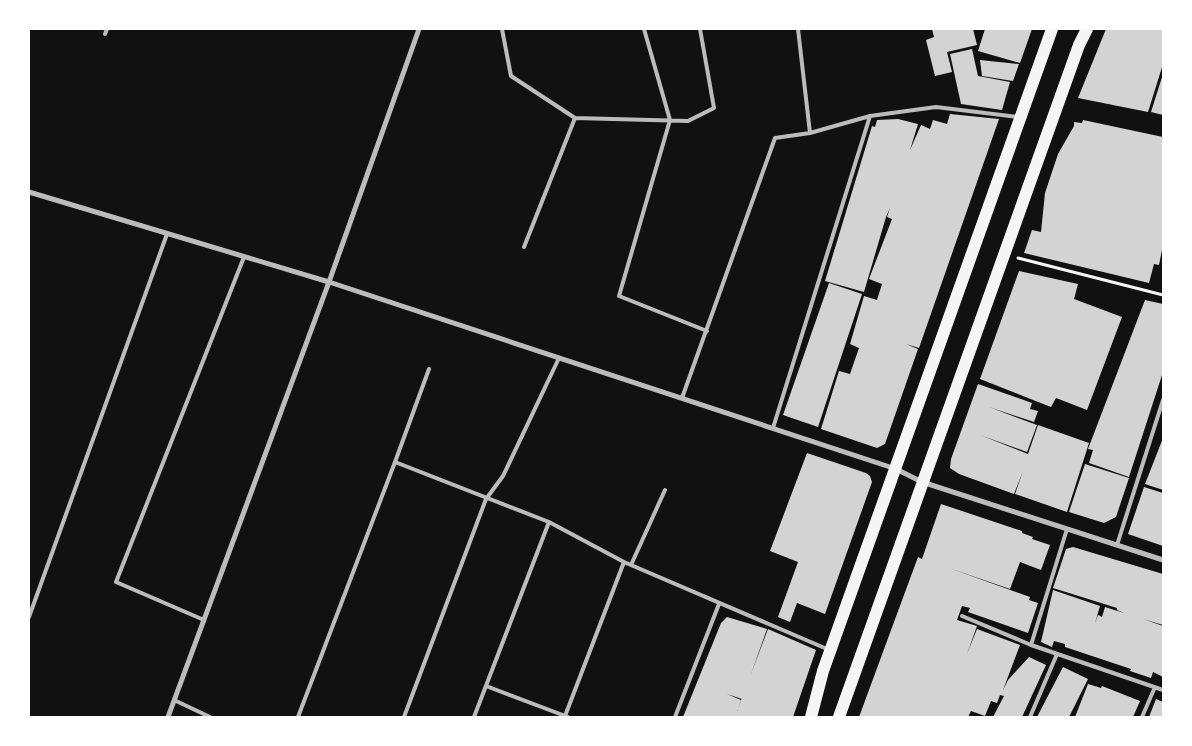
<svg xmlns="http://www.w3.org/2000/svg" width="1192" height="746" viewBox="0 0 1192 746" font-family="'DM Sans',sans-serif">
<rect width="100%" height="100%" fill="#111"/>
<!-- building -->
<path fill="#d3d3d3" d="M 932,29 L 973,29 L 977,45 L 947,52 L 952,72 L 935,76 L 926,40 L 934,37 Z
M 985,29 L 1032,29 L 1020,63 L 978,51 Z
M 1106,29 L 1163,29 L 1163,64 L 1148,112 L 1078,98 Z
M 972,49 L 978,76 L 1010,82 L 1002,110 L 961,104 L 950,54 Z
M 980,60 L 1019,64 L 1013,81 L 982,76 Z
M 1163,74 L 1163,115 L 1151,112 Z
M 950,114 L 999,119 L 919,348 L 906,344 L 918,349 L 885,444 L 877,448 L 821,429 L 839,371 L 850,374 L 859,348 L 850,344 L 864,296 L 877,300 L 882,284 L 869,279 L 892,219 L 887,217 L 890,208 L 886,217 L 864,292 L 825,281 L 872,126 L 875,127 L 877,120 L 898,119 L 918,124 L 910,150 L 921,125 L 930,129 L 933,120 L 947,124 Z
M 1083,120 L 1163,137 L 1163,245 L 1159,265 L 1154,264 L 1149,283 L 1024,253 L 1032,230 L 1041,232 L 1045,193 L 1058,154 L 1074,126 L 1074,122 L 1082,123 Z
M 1019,271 L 1078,284 L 1074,299 L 1122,317 L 1087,410 L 1056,398 L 1051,407 L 980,379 Z
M 829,283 L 862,294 L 818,427 L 783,415 Z
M 1145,300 L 1163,304 L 1163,372 L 1129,477 L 1089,463 L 1093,450 L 1088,449 Z
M 978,384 L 1032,403 L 1030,409 L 1038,411 L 1034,422 L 989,407 L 1037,425 L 1027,452 L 980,435 L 1028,454 L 1038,425 L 1089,443 L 1067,512 L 1015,494 L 1023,471 L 1014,494 L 959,474 L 950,468 L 951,459 Z
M 1163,438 L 1163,490 L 1145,484 Z
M 807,453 L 866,473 L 870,476 L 872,482 L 825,614 L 797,603 L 790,622 L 778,617 L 798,562 L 770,551 Z
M 1085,464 L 1129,478 L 1116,517 L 1104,523 L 1069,512 Z
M 1144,487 L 1163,493 L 1163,546 L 1128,534 Z
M 941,504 L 1022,531 L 1022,533 L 1033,537 L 1032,539 L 1050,545 L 1041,570 L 1020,562 L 1010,589 L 949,568 L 1030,597 L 1029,600 L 1038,603 L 1028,633 L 968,612 L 970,608 L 962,606 L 957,620 L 977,626 L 967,654 L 977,629 L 1020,645 L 1003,690 L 1008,680 L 1029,657 L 1046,665 L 1022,717 L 993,717 L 1004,696 L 1000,695 L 997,703 L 991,701 L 985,716 L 971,711 L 968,717 L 859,717 L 918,557 L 922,559 Z
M 1073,547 L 1163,574 L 1163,625 L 1143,619 L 1163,626 L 1163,677 L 1153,672 L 1151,678 L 1130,671 L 1131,669 L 1065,647 L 1065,644 L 1054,641 L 1052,647 L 1041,642 L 1053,590 L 1100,606 L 1095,623 L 1098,615 L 1102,617 L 1105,607 L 1124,613 L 1117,610 L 1117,608 L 1053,588 L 1066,549 Z
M 727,617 L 767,629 L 742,699 L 727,694 L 741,700 L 737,711 L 768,629 L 816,650 L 793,717 L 683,717 L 721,623 Z
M 1063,667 L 1088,679 L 1069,717 L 1037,717 Z
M 1088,684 L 1101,688 L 1102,686 L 1140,701 L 1133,717 L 1075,717 Z
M 1156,699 L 1163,702 L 1163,717 L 1149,717 Z"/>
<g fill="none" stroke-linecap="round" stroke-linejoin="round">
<!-- path -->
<path stroke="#f5f5f5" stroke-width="3" d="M 1018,258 L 1163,295"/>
<!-- service -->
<path stroke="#bcbcbc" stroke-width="4" d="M 502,29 L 511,76 L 575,118 L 688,121 L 714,108 L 700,29
M 644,29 L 670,120 L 619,296 L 707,331
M 798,29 L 810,133
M 105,34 L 107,29
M 524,247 L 575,118
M 682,398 L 775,138 L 810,133 L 870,116 L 936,107 L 1018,117
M 773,428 L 870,116
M 395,462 L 429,369
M 1067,529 L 1031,645 L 1163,690
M 1117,545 L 1163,400
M 631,565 L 665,490
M 962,616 L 1031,645
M 29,617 L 167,234
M 204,620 L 116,582 L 244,257
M 486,686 L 568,717
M 174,700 L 210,717
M 565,716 L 624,562
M 298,717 L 395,462 L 549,522 L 624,562 L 827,649
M 404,717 L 486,499 L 503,476 L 559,358
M 474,717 L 549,522
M 675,717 L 719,604
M 1030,717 L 1057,654
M 1142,717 L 1155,687"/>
<!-- minor -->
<path stroke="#bcbcbc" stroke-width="5" d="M 29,192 L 329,282 L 896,469 L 922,482 L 1163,560
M 168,717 L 329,282 L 419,29"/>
<!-- primary -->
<path stroke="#f5f5f5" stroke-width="12" d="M 811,717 L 823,671 L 1052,29
M 839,717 L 1079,45 L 1087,29"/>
</g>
<!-- border -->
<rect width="1192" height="746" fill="none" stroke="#ffffff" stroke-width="60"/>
</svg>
